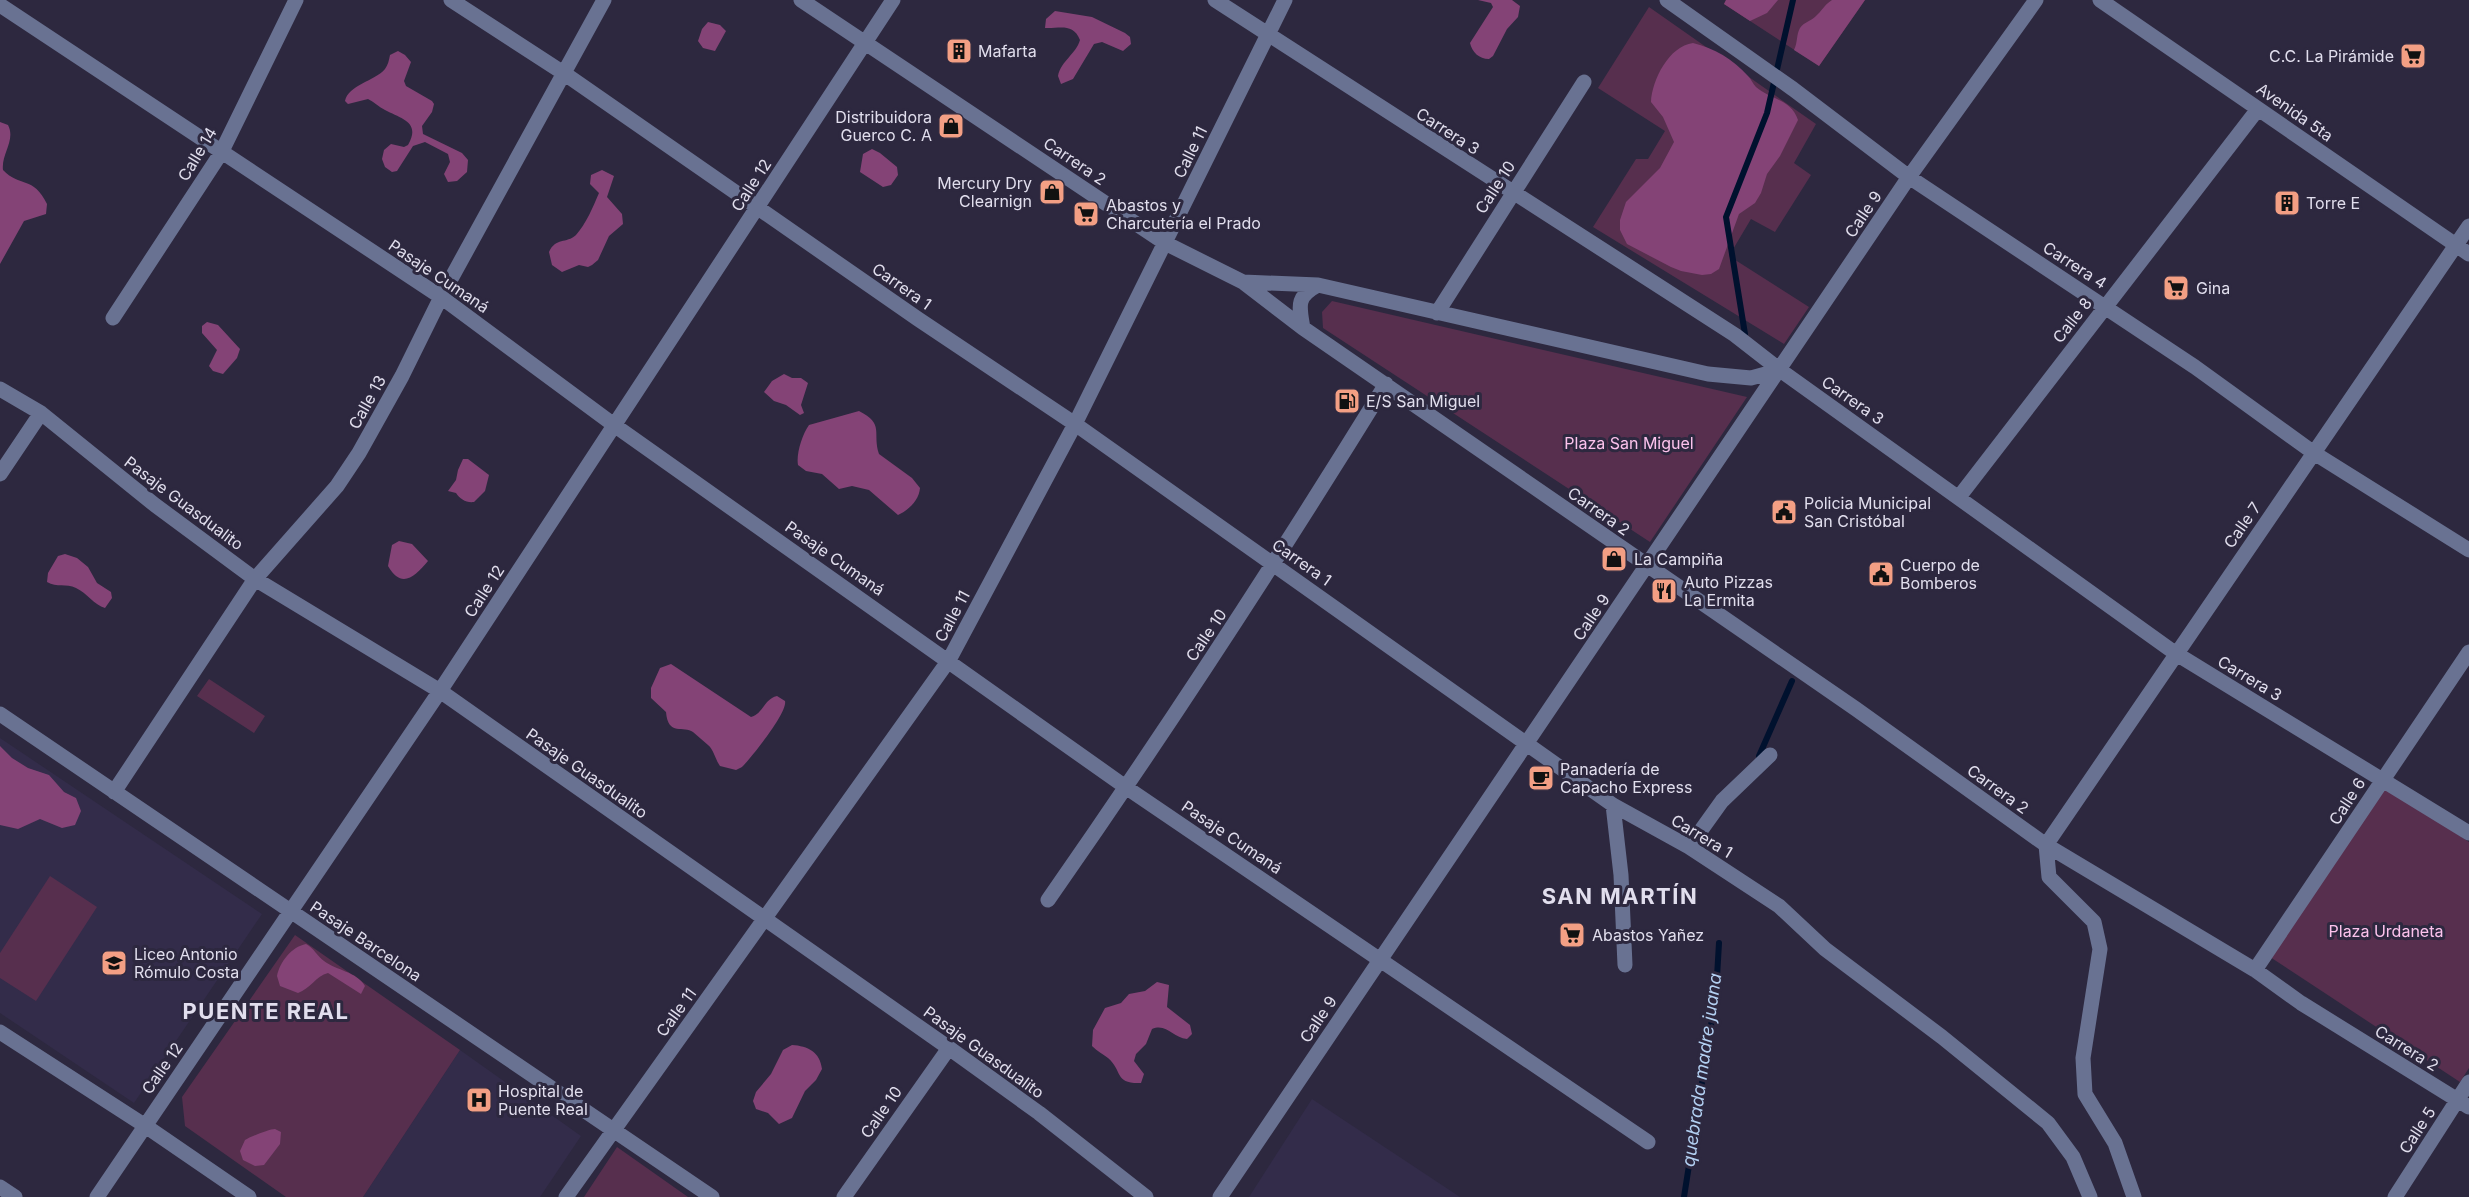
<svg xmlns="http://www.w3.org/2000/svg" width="2469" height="1197" viewBox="0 0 2469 1197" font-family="Inter,sans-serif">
<rect width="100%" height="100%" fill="#2d283f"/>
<!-- built -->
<path fill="#332c4a" d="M 0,738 L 262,914 L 134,1103 L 0,1013 Z
M 460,1050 L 581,1136 L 540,1197 L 363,1197 Z
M 1312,1099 L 1460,1197 L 1249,1197 Z"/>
<!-- green -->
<path fill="#572f4e" d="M 1726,0 L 1865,0 L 1819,66 L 1724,4 Z
M 1649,7 L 1816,124 L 1794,163 L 1811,175 L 1775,232 L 1751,219 L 1729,256 L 1809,307 L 1784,344 L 1593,227 L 1636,159 L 1648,159 L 1665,131 L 1598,88 Z
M 1332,301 L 1747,397 L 1650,542 L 1323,328 L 1322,312 Z
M 209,679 L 265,716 L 254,733 L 197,696 Z
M 2383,785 L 2469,842 L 2469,1068 L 2460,1082 L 2270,957 Z
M 50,876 L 97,907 L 36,1001 L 0,978 L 0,953 Z
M 295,935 L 460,1050 L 363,1197 L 286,1197 L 185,1126 L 182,1097 Z
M 617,1147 L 688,1197 L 584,1197 Z"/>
<!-- forest -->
<path fill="#844376" d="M 1478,0 L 1512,0 L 1520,6 L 1518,17 L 1507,29 L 1493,56 L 1489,59 C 1479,59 1472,52 1470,43 L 1493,7 L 1491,3 Z
M 1726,0 L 1778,0 L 1767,13 L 1750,21 L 1724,4 Z
M 1832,0 L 1865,0 L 1819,66 L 1794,50 C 1798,42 1796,35 1800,28 C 1804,22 1811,21 1816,16 C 1822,11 1823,6 1832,0 Z
M 1055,11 L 1092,17 L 1125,33 L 1130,37 L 1131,44 L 1123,51 L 1102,42 L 1094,44 L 1073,79 L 1061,84 L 1058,76 C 1061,61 1076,54 1080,40 C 1073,22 1058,29 1045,28 L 1046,19 Z
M 708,22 L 720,25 L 726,31 L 715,51 L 703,48 L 698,41 L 702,29 Z
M 1693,43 C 1714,48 1733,59 1748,76 C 1751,79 1753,84 1756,87 C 1771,100 1791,99 1798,120 L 1780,156 L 1767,174 L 1761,193 L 1755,203 L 1739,214 L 1719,269 L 1711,274 L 1702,275 L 1681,271 L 1671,267 L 1627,244 L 1620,230 L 1620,220 L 1626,202 L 1660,168 L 1674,142 L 1663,117 L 1651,102 C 1652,80 1669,46 1693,43 Z
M 398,51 L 405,55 L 411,62 L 404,81 L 406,86 L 432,101 L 434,104 L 432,112 L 422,126 L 423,134 L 462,153 L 468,160 L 467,172 L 457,181 L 448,182 L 444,174 L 450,162 L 448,154 L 425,142 L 413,146 L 397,171 L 392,172 L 385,167 L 382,159 L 384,150 L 391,144 L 404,147 L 408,145 C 421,122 402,119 385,110 C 379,107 374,102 368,99 L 348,104 L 345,101 C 348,85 375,81 385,69 C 388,65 389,60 390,55 Z
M 0,122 L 8,125 C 16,140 1,154 3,170 C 20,188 33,175 47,204 L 46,214 L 24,221 L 0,264 Z
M 872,149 L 880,153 L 897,167 L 898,175 L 891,185 L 883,187 L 860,172 L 863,154 Z
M 602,170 L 614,176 L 607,197 L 622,214 L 623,224 L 609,236 L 598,260 L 592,265 L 588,267 L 579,265 L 562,272 L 552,265 L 549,252 C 556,237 566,244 576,235 C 586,224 593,207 599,193 L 590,184 L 591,175 Z
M 207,322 L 218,325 L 240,349 L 237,358 L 223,374 L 213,371 L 209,366 L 217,350 L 202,333 L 202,326 Z
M 784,374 L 792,378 L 801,378 L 808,383 L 801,405 L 804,413 L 800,415 L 786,405 L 774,401 L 764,392 L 772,381 Z
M 859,411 C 885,424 872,433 879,454 L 912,478 L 920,488 C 919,500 909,510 898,515 L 869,490 L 852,486 L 839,489 L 822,474 L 806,471 L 798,465 C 796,454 802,435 809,425 Z
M 463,459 L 468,459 L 489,475 L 485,491 L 474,502 C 466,503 460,499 456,493 L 448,491 L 456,480 L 458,470 Z
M 399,541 L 412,544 L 428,561 C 415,576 402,590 388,566 L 392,545 Z
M 65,554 L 77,558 L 88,567 L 97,583 L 111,592 L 112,598 L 105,608 C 94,605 87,593 76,588 C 66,583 57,588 47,582 L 48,573 L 58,556 Z
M 671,664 L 751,717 C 763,714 764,699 777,696 L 785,701 C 788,712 751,758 742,767 L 736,770 L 720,766 C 715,759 714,750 708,745 C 703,741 698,736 693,732 C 684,725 668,737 666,712 L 651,698 L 651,688 L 660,668 Z
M 0,746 L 12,758 L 28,768 L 49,775 L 64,792 L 76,798 L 81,811 L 75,825 L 62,828 L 40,819 L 18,829 L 0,825 Z
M 306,944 C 314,948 317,956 324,961 C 337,971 356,971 365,986 L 361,994 L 328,973 C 316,976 310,989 298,993 L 280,986 L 277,976 C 280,962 291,947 306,944 Z
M 1157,982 L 1169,985 L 1167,1007 L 1190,1025 L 1192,1034 L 1187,1039 C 1173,1038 1167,1023 1152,1029 L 1146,1044 L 1136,1054 L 1134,1061 L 1144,1074 L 1141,1083 C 1114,1084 1123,1071 1108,1058 C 1103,1054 1097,1051 1092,1046 L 1093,1030 L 1105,1008 L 1121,1003 L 1129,994 L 1145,991 Z
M 792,1045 C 808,1046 820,1052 822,1069 L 816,1080 L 805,1091 L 792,1118 L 779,1124 L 768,1113 L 756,1109 L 753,1101 L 756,1092 L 771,1074 L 783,1050 Z
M 275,1129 L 281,1132 L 280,1144 L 264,1165 L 255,1166 L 243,1160 L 240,1151 L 245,1140 C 250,1137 269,1129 275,1129 Z"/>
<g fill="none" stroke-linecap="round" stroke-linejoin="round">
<!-- stream -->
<path stroke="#00112e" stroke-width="6" d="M 1745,334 L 1726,217 L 1767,113 L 1793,0
M 1759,756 L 1792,681
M 1684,1197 L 1716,994 L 1719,943"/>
<!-- minor -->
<path stroke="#697292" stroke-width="15" d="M 451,0 L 565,74 L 918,319 L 1075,424 L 1613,805 L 1689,847 L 1779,906 L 1825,949 L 1942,1037 L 2048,1123 L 2073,1157 L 2090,1197
M 801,0 L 1165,243 L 1243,282 L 1303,328 L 1856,709 L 2046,845 L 2255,970 L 2301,1003 L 2469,1107
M 1215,0 L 1735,335 L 1780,370 L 2175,653 L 2469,833
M 1667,0 L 1793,89 L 1909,177 L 2195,367 L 2314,453 L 2469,550
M 2100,0 L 2469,254
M 0,5 L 441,297 L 614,425 L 1127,788 L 1648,1142
M 1243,282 L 1318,285 L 1708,374 L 1751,378 L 1780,370
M 1437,313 L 1584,82
M 113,318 L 221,153 L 296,0
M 1303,328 C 1299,305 1296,297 1318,285
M 0,389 L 41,413 L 155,505 L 255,579 L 440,691 L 949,1048 L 1039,1113 L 1146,1197
M 0,474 L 41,413
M 1959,497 L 2258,109
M 0,714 L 712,1197
M 114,792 L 255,579 L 337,486 L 359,453 L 402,376 L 441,297 L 604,0
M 1613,805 L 1621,875 L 1625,965
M 2046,845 L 2469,226
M 2046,845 L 2049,877 L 2094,922 L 2100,949 L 2083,1058 L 2085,1094 L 2115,1143 L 2134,1197
M 1689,847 L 1722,801 L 1770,755
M 1048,900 C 1166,731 1278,559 1386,384
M 2255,970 L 2469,652
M 0,1032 L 144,1125 L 249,1197
M 0,1187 L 15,1197
M 97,1197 L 440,691 L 893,0
M 566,1197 L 949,660 L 1075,424 L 1285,0
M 844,1197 L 949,1048
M 1220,1197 L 1909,177 L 2036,0
M 2395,1197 L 2469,1082"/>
</g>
<!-- icons -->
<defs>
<g id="building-square" transform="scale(1.35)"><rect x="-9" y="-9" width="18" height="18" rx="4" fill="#f39f84" stroke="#2d283f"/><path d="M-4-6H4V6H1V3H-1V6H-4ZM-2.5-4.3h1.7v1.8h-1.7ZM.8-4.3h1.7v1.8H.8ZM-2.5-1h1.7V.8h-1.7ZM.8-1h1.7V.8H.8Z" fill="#111"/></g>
<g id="supermarket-square" transform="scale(1.35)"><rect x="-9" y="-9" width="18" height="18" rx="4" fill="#f39f84" stroke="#2d283f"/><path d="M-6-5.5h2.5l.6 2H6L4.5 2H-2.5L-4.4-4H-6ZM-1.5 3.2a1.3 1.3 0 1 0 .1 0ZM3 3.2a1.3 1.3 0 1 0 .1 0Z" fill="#111"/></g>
<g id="shop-square" transform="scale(1.35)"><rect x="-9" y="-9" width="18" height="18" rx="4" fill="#f39f84" stroke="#2d283f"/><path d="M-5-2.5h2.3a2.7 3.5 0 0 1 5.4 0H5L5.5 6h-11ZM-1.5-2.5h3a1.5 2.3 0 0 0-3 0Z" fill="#111"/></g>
<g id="fuel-square" transform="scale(1.35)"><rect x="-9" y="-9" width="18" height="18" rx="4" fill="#f39f84" stroke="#2d283f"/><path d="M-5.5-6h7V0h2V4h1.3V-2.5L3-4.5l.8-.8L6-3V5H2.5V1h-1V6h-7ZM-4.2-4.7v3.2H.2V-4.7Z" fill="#111"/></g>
<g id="civic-square" transform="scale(1.35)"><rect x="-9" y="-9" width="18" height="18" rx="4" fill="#f39f84" stroke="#2d283f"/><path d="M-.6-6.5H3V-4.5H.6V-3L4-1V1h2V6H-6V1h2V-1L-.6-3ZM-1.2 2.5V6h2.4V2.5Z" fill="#111"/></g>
<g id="restaurant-square" transform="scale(1.35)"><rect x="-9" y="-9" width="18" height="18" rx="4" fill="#f39f84" stroke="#2d283f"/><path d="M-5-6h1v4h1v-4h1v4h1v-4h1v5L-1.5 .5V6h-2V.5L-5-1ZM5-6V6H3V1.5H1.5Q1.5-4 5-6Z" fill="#111"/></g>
<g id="cafe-square" transform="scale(1.35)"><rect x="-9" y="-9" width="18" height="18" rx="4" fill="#f39f84" stroke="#2d283f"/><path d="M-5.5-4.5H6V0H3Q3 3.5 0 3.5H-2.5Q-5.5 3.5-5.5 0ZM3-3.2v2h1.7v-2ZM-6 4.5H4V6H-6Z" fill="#111"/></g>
<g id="university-square" transform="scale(1.35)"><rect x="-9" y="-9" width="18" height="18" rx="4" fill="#f39f84" stroke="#2d283f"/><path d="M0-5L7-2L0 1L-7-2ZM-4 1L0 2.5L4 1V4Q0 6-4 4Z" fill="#111"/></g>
<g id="hospital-square" transform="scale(1.35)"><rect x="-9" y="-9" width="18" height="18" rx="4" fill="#f39f84" stroke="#2d283f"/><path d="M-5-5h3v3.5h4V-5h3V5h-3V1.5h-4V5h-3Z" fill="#111"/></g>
</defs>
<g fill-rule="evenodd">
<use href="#building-square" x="959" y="51"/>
<use href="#supermarket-square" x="2413" y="56"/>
<use href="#shop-square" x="951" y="126"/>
<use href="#shop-square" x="1052" y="192"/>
<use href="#building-square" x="2287" y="203"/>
<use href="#supermarket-square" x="1086" y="214"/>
<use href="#supermarket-square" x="2176" y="288"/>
<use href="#fuel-square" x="1347" y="401"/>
<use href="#civic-square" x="1784" y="512"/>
<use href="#shop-square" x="1614" y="559"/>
<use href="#civic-square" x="1881" y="574"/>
<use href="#restaurant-square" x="1664" y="591"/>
<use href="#cafe-square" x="1541" y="778"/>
<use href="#supermarket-square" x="1572" y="935"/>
<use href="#university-square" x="114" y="963"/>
<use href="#hospital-square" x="479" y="1100"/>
</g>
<g text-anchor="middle" stroke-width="6" stroke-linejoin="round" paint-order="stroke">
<!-- poi labels -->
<g font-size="16" fill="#e1deed" stroke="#2d283f" text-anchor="start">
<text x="978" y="57">Mafarta</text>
<text x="2394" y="62" text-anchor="end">C.C. La Pirámide</text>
<text x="932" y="123" text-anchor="end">Distribuidora<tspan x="932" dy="18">Guerco C. A</tspan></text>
<text x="1032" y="189" text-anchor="end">Mercury Dry<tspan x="1032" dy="18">Clearnign</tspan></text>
<text x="2306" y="209">Torre E</text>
<text x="1106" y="211">Abastos y<tspan x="1106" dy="18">Charcutería el Prado</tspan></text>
<text x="2196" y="294">Gina</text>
<text x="1366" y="407">E/S San Miguel</text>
<text x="1804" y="509">Policia Municipal<tspan x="1804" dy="18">San Cristóbal</tspan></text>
<text x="1634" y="565">La Campiña</text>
<text x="1900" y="571">Cuerpo de<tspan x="1900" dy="18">Bomberos</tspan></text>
<text x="1684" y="588">Auto Pizzas<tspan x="1684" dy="18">La Ermita</tspan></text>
<text x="1560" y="775">Panadería de<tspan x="1560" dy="18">Capacho Express</tspan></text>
<text x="1592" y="941">Abastos Yañez</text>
<text x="134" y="960">Liceo Antonio<tspan x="134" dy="18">Rómulo Costa</tspan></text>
<text x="498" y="1097">Hospital de<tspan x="498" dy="18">Puente Real</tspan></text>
</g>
<!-- street labels -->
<g font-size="16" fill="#e1deed" stroke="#2d283f">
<text transform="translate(2295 112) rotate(35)" y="6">Avenida 5ta</text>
<text transform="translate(1448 131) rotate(33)" y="6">Carrera 3</text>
<text transform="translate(1190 152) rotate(-64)" y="6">Calle 11</text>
<text transform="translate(197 154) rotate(-59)" y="6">Calle 14</text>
<text transform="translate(1075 161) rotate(34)" y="6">Carrera 2</text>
<text transform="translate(751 185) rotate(-57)" y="6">Calle 12</text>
<text transform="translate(1495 187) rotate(-57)" y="6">Calle 10</text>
<text transform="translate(1863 214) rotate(-56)" y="6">Calle 9</text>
<text transform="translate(2075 265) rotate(33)" y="6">Carrera 4</text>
<text transform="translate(439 276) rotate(34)" y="6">Pasaje Cumaná</text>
<text transform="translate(902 286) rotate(35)" y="6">Carrera 1</text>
<text transform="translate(2072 320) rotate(-52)" y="6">Calle 8</text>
<text transform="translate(1853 400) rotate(35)" y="6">Carrera 3</text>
<text transform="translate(367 402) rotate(-61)" y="6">Calle 13</text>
<text transform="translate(184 503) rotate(37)" y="6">Pasaje Guasdualito</text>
<text transform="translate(1599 511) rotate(35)" y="6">Carrera 2</text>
<text transform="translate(2242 525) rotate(-55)" y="6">Calle 7</text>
<text transform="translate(835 558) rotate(35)" y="6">Pasaje Cumaná</text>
<text transform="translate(1302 562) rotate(35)" y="6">Carrera 1</text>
<text transform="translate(484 591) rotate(-57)" y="6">Calle 12</text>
<text transform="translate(952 616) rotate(-62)" y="6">Calle 11</text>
<text transform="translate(1591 617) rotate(-56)" y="6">Calle 9</text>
<text transform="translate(1206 635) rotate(-56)" y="6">Calle 10</text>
<text transform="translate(2250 678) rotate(31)" y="6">Carrera 3</text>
<text transform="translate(587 773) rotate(35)" y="6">Pasaje Guasdualito</text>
<text transform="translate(1998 789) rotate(36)" y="6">Carrera 2</text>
<text transform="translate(2347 801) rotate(-57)" y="6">Calle 6</text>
<text transform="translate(1702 836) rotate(31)" y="6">Carrera 1</text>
<text transform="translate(1232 837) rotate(34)" y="6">Pasaje Cumaná</text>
<text transform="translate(366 941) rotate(34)" y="6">Pasaje Barcelona</text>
<text transform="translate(676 1012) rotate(-54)" y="6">Calle 11</text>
<text transform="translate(1318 1019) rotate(-56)" y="6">Calle 9</text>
<text transform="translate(2407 1048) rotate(32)" y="6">Carrera 2</text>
<text transform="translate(984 1052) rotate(36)" y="6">Pasaje Guasdualito</text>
<text transform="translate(162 1068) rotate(-55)" y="6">Calle 12</text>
<text transform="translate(881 1112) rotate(-55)" y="6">Calle 10</text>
<text transform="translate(2417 1130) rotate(-57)" y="6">Calle 5</text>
</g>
<!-- park labels -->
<g font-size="16" fill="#fcc2ec" stroke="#2d283f">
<text x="1629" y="449">Plaza San Miguel</text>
<text x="2386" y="937">Plaza Urdaneta</text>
</g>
<!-- water labels -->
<g font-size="18" font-style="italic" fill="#b3d0f2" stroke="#2d283f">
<text transform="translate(1702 1070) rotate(-82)" y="6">quebrada madre juana</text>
</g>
<!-- district labels -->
<g font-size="22" font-weight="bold" letter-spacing="1.5" fill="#e1deed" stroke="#2d283f">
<text x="1620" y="904">SAN MARTÍN</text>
<text x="266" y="1019">PUENTE REAL</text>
</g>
</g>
</svg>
